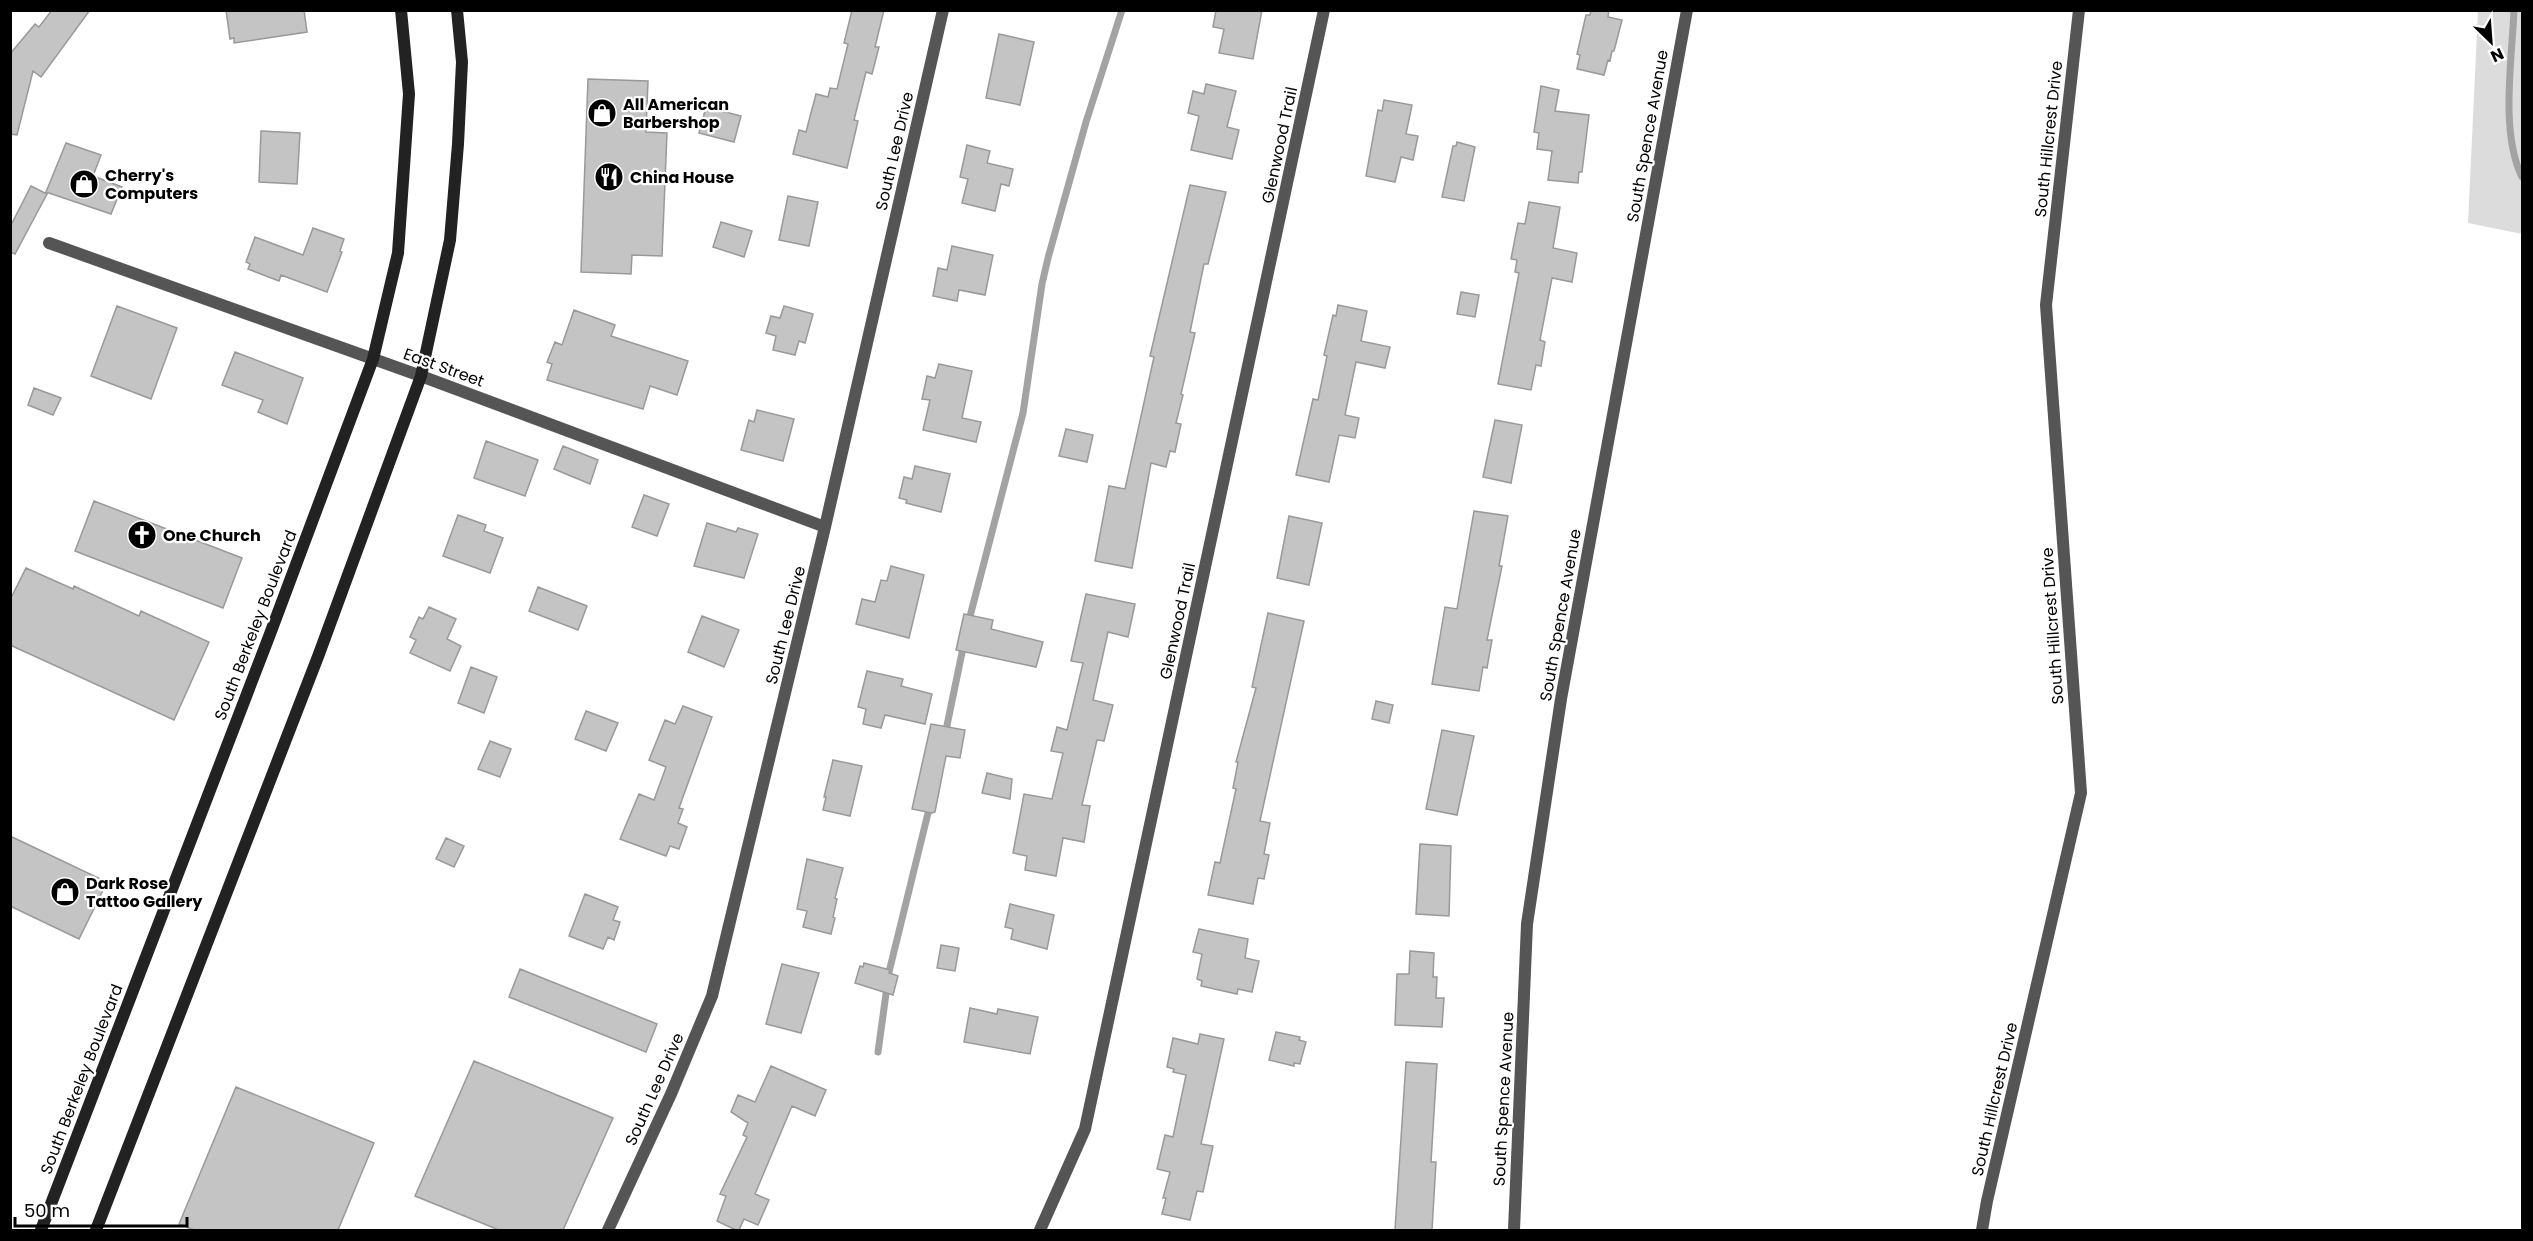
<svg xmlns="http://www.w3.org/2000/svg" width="2533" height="1241" viewBox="0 0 2533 1241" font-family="Poppins,sans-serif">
<rect width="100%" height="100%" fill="#fff"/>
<!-- green -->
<path fill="#dcdcdc" d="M 2478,11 L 2522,11 L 2522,234 L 2468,223 Z"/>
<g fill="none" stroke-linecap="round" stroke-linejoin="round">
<!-- stream -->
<path stroke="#a3a3a3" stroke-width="7" d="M 2514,10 C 2512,60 2500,132 2522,177
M 968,624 L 1023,413 L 1042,284 L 1048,258 L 1086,122 L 1122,10
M 945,735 L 964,643
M 878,1052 L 889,972 L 930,805"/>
</g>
<!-- building -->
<path fill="#c4c4c4" stroke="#999" stroke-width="1.5" d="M 52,10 L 90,10 L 41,77 L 33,71 L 17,135 L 10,134 L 10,54 L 35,24 L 39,27 Z
M 226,10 L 304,10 L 307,32 L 234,43 L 234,38 L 230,39 Z
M 852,10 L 884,10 L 875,47 L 879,47 L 872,74 L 866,72 L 854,120 L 858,121 L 847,168 L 793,154 L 799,130 L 806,132 L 816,94 L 828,97 L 830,88 L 837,89 L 848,44 L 844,43 Z
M 1216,10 L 1262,10 L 1253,59 L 1219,53 L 1224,29 L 1213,27 Z
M 1591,10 L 1609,10 L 1608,17 L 1622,20 L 1614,51 L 1612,51 L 1610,61 L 1608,60 L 1604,75 L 1577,69 L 1580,55 L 1577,54 L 1586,15 L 1590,15 Z
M 999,34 L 1034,42 L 1020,105 L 986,98 Z
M 588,79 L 648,81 L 646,132 L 667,133 L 662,256 L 632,255 L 631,274 L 581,272 Z
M 1206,84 L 1236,91 L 1227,127 L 1239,130 L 1232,159 L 1191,150 L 1199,116 L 1188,113 L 1193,91 L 1204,94 Z
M 1541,86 L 1559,90 L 1555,111 L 1589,115 L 1582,172 L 1579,172 L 1578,183 L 1548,180 L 1552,151 L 1537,149 L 1539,133 L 1534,132 Z
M 1384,100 L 1412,105 L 1406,134 L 1418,136 L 1413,160 L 1401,157 L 1395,182 L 1366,176 L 1378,110 L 1382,111 Z
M 706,107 L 741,116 L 734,142 L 699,133 Z
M 261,131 L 300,133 L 297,184 L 259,182 Z
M 1457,142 L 1475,147 L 1464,201 L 1442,197 L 1453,146 L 1456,146 Z
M 66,143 L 101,155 L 93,176 L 122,187 L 111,214 L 46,192 Z
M 967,145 L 990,151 L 987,163 L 1013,169 L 1009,186 L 1001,184 L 995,211 L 962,203 L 968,179 L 960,177 Z
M 1190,185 L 1226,192 L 1208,264 L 1204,264 L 1190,332 L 1195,333 L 1181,394 L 1183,395 L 1176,423 L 1181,424 L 1175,452 L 1170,451 L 1166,467 L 1151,463 L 1132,568 L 1095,561 L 1109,486 L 1125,489 L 1154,357 L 1150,356 Z
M 31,186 L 47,194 L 15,254 L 10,252 L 10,227 Z
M 788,196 L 818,202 L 809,246 L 779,240 Z
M 1529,202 L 1560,207 L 1553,248 L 1577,253 L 1572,282 L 1552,278 L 1540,340 L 1545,342 L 1541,366 L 1536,365 L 1531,390 L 1498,384 L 1519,273 L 1515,272 L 1517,260 L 1511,259 L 1518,223 L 1525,224 Z
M 721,222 L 752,231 L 744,257 L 713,247 Z
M 313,228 L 344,239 L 340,251 L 342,252 L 327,292 L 281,275 L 279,281 L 248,269 L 250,264 L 246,262 L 255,237 L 303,255 Z
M 952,246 L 993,255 L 985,295 L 959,290 L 957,301 L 933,296 L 938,268 L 947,270 Z
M 1461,292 L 1479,295 L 1475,317 L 1457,314 Z
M 1338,305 L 1367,311 L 1361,341 L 1390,347 L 1385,368 L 1356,362 L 1345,415 L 1359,418 L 1355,438 L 1339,435 L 1329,482 L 1296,475 L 1313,399 L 1318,400 L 1327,356 L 1324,355 L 1333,315 L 1336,316 Z
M 117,306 L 177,328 L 151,399 L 91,376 Z
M 784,306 L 813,314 L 805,343 L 799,341 L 795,355 L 773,350 L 776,336 L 766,333 L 771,316 L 780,318 Z
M 574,310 L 615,325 L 611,336 L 688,361 L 677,395 L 650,386 L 643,409 L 547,380 L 552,364 L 547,362 L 555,342 L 562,345 Z
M 235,352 L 303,378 L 287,424 L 258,412 L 263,400 L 222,385 Z
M 939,364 L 972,371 L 962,418 L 981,422 L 976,442 L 923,430 L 930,400 L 922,399 L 927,376 L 935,378 Z
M 34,388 L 61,398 L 53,415 L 28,405 Z
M 757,410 L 794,419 L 783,461 L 741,450 L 749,420 L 754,422 Z
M 1495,420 L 1522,425 L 1511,483 L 1483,477 Z
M 1066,429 L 1093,435 L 1087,462 L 1059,456 Z
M 486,441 L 538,460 L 525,496 L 474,478 Z
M 563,446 L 598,460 L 590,484 L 554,469 Z
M 915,466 L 950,474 L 941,512 L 906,503 L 907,500 L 899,498 L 904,477 L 912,479 Z
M 644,495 L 669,504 L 657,536 L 632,527 Z
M 94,501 L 242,558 L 223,608 L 75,551 Z
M 1474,511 L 1508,516 L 1499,566 L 1502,566 L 1487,640 L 1492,640 L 1487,668 L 1483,667 L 1479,691 L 1432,684 L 1445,607 L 1457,609 Z
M 458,515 L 486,525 L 484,531 L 503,538 L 490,573 L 443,556 Z
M 1289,516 L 1322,523 L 1309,585 L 1277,578 Z
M 707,523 L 736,532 L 738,528 L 758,534 L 744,578 L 694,566 Z
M 891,566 L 924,575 L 909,638 L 856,624 L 862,599 L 875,602 L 881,580 L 887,581 Z
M 26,568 L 73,589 L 74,586 L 139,616 L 141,611 L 209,642 L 174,720 L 10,645 L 10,600 Z
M 538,587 L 587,606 L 578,630 L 529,611 Z
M 1086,594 L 1135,604 L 1128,637 L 1108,632 L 1093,700 L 1113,705 L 1104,741 L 1097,740 L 1082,805 L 1090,806 L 1084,842 L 1063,838 L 1056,876 L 1025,870 L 1027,856 L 1013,853 L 1024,794 L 1052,799 L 1063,753 L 1051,751 L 1057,727 L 1067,730 L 1083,663 L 1071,661 Z
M 429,607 L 456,619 L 447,639 L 461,646 L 450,671 L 410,653 L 416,640 L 410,637 L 419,617 L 423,619 Z
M 1268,613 L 1304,621 L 1260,821 L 1270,823 L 1264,854 L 1269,855 L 1264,879 L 1258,878 L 1253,904 L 1208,895 L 1215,862 L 1220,863 L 1236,789 L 1233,788 L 1238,762 L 1236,762 L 1256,688 L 1252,687 Z
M 964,614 L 993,620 L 991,629 L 1043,642 L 1036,667 L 956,650 Z
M 702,616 L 739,630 L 724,667 L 688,652 Z
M 471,667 L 497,677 L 484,713 L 458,703 Z
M 867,671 L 903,679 L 901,686 L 932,694 L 925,724 L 885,715 L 881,728 L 863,724 L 866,709 L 858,707 Z
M 1376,701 L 1393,705 L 1389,723 L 1372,719 Z
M 683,706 L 712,717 L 679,808 L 683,809 L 678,823 L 687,827 L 679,849 L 670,846 L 666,856 L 620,839 L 639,794 L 654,800 L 666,767 L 649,760 L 665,720 L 675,724 Z
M 586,711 L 618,723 L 606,751 L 575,739 Z
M 931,724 L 965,730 L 960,758 L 946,756 L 935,812 L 932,813 L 912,809 Z
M 1442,730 L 1474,736 L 1457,815 L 1426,809 Z
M 490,741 L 511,749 L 500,777 L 478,769 Z
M 833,760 L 862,766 L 850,816 L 823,810 L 826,797 L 824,797 Z
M 987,773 L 1012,779 L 1010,799 L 982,793 Z
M 10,836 L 107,882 L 79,939 L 10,906 Z
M 446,838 L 464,846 L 454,867 L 436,859 Z
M 1420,844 L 1451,846 L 1449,916 L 1416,914 Z
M 807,859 L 843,868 L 835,898 L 837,899 L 833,917 L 835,918 L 831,934 L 803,927 L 807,911 L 797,909 Z
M 585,894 L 618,907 L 613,920 L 620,922 L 614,940 L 608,937 L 603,949 L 569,936 Z
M 1010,904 L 1054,915 L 1047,949 L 1011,939 L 1013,929 L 1005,927 Z
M 1199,929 L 1248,939 L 1245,958 L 1259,961 L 1252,992 L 1238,989 L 1237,994 L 1201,986 L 1202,981 L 1197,979 L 1202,954 L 1193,952 Z
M 941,945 L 959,948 L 955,971 L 937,968 Z
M 1410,951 L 1434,953 L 1433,977 L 1437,977 L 1436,998 L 1444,998 L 1442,1027 L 1395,1025 L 1397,974 L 1409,974 Z
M 864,963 L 890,970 L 889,973 L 898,976 L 893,995 L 855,983 L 860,966 L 863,967 Z
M 782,964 L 819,973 L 801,1033 L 766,1024 Z
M 520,969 L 657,1024 L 646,1052 L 509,997 Z
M 970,1008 L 997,1014 L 998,1009 L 1038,1017 L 1030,1054 L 964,1042 Z
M 1276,1032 L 1300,1037 L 1299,1040 L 1306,1042 L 1300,1064 L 1294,1063 L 1294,1066 L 1269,1060 Z
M 1200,1034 L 1224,1039 L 1201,1144 L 1213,1146 L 1203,1192 L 1197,1191 L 1190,1220 L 1162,1214 L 1166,1198 L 1163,1198 L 1170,1172 L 1157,1169 L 1165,1135 L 1173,1137 L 1186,1075 L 1173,1072 L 1174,1069 L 1167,1067 L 1173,1038 L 1198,1044 Z
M 474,1061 L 613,1118 L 563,1230 L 499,1230 L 415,1196 Z
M 1406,1062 L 1437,1064 L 1431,1162 L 1436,1162 L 1432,1230 L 1395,1230 Z
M 771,1066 L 826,1090 L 815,1116 L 792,1106 L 755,1194 L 769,1200 L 758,1225 L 744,1219 L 739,1230 L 736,1230 L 717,1221 L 726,1196 L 720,1194 L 747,1137 L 743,1135 L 748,1123 L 731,1112 L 738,1095 L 755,1102 Z
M 236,1087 L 374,1143 L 338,1230 L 194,1230 L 179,1224 Z"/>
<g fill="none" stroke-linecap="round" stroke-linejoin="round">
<!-- street -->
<path stroke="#555" stroke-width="12" d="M 49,243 L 421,376 L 825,527
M 608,1230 L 671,1094 L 712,996 L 825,527 L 943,10
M 1040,1230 L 1085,1129 L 1324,10
M 1514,1230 L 1527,924 L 1561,699 L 1687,10
M 1982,1230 L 1987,1201 L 2081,793 L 2046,305 L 2079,10"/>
<!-- secondary -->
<path stroke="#222" stroke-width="12" d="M 41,1230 L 270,634 L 373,359 L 398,253 L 409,94 L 401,10
M 96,1230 L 319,654 L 421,376 L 450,240 L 458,144 L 462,62 L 457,10"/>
</g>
<!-- icons -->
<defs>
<g id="shop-disc" transform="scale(1.5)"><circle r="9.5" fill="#000" stroke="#fff"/><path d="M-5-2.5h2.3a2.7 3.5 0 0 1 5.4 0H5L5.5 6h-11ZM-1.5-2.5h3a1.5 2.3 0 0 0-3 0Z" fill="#fff"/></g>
<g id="restaurant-disc" transform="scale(1.5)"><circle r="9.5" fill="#000" stroke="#fff"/><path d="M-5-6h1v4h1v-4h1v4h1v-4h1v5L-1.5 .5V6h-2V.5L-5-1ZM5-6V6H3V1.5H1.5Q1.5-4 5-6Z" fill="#fff"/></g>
<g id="church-disc" transform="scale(1.5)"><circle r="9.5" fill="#000" stroke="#fff"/><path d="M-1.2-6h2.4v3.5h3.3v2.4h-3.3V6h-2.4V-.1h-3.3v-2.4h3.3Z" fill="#fff"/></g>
</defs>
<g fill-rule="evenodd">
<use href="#shop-disc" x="602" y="113"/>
<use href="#restaurant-disc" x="609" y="177"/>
<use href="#shop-disc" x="84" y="184"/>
<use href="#church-disc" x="142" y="535"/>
<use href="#shop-disc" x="65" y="892"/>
</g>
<g text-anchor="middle" stroke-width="4.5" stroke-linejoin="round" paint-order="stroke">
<!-- poi labels -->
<g font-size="16" font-weight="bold" fill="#000" stroke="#fff" text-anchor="start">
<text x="623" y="110">All American<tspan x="623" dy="18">Barbershop</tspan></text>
<text x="105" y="181">Cherry's<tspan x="105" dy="18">Computers</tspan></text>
<text x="630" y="183">China House</text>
<text x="163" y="541">One Church</text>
<text x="86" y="889">Dark Rose<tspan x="86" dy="18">Tattoo Gallery</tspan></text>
</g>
<!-- street labels -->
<g font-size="16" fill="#000" stroke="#fff">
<text transform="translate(1647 136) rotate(-80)" y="6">South Spence Avenue</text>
<text transform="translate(2048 139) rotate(-84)" y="6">South Hillcrest Drive</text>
<text transform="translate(1279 145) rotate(-78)" y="6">Glenwood Trail</text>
<text transform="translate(894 151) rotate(-77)" y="6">South Lee Drive</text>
<text transform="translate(444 367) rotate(20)" y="6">East Street</text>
<text transform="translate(1560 615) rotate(-80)" y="6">South Spence Avenue</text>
<text transform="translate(1177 621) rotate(-78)" y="6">Glenwood Trail</text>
<text transform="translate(255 625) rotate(-69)" y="6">South Berkeley Boulevard</text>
<text transform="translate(785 625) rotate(-76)" y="6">South Lee Drive</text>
<text transform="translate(2052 626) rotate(-94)" y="6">South Hillcrest Drive</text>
<text transform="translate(81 1079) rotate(-69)" y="6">South Berkeley Boulevard</text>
<text transform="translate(654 1089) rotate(-66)" y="6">South Lee Drive</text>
<text transform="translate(1503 1099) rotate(-87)" y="6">South Spence Avenue</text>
<text transform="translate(1994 1099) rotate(-77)" y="6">South Hillcrest Drive</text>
</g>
</g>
<!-- border -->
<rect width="2533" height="1241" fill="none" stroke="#000000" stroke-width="24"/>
<!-- north arrow -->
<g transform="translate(2491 42) rotate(155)" stroke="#ffffff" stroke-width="4.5" paint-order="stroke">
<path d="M0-4.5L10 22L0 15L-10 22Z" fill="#000000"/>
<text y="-9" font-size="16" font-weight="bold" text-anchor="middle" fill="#000000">N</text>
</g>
<!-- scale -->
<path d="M15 1217v9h172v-9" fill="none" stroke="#000000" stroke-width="3"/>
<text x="24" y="1217" font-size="18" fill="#000000" stroke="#ffffff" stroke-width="4.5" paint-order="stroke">50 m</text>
</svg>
